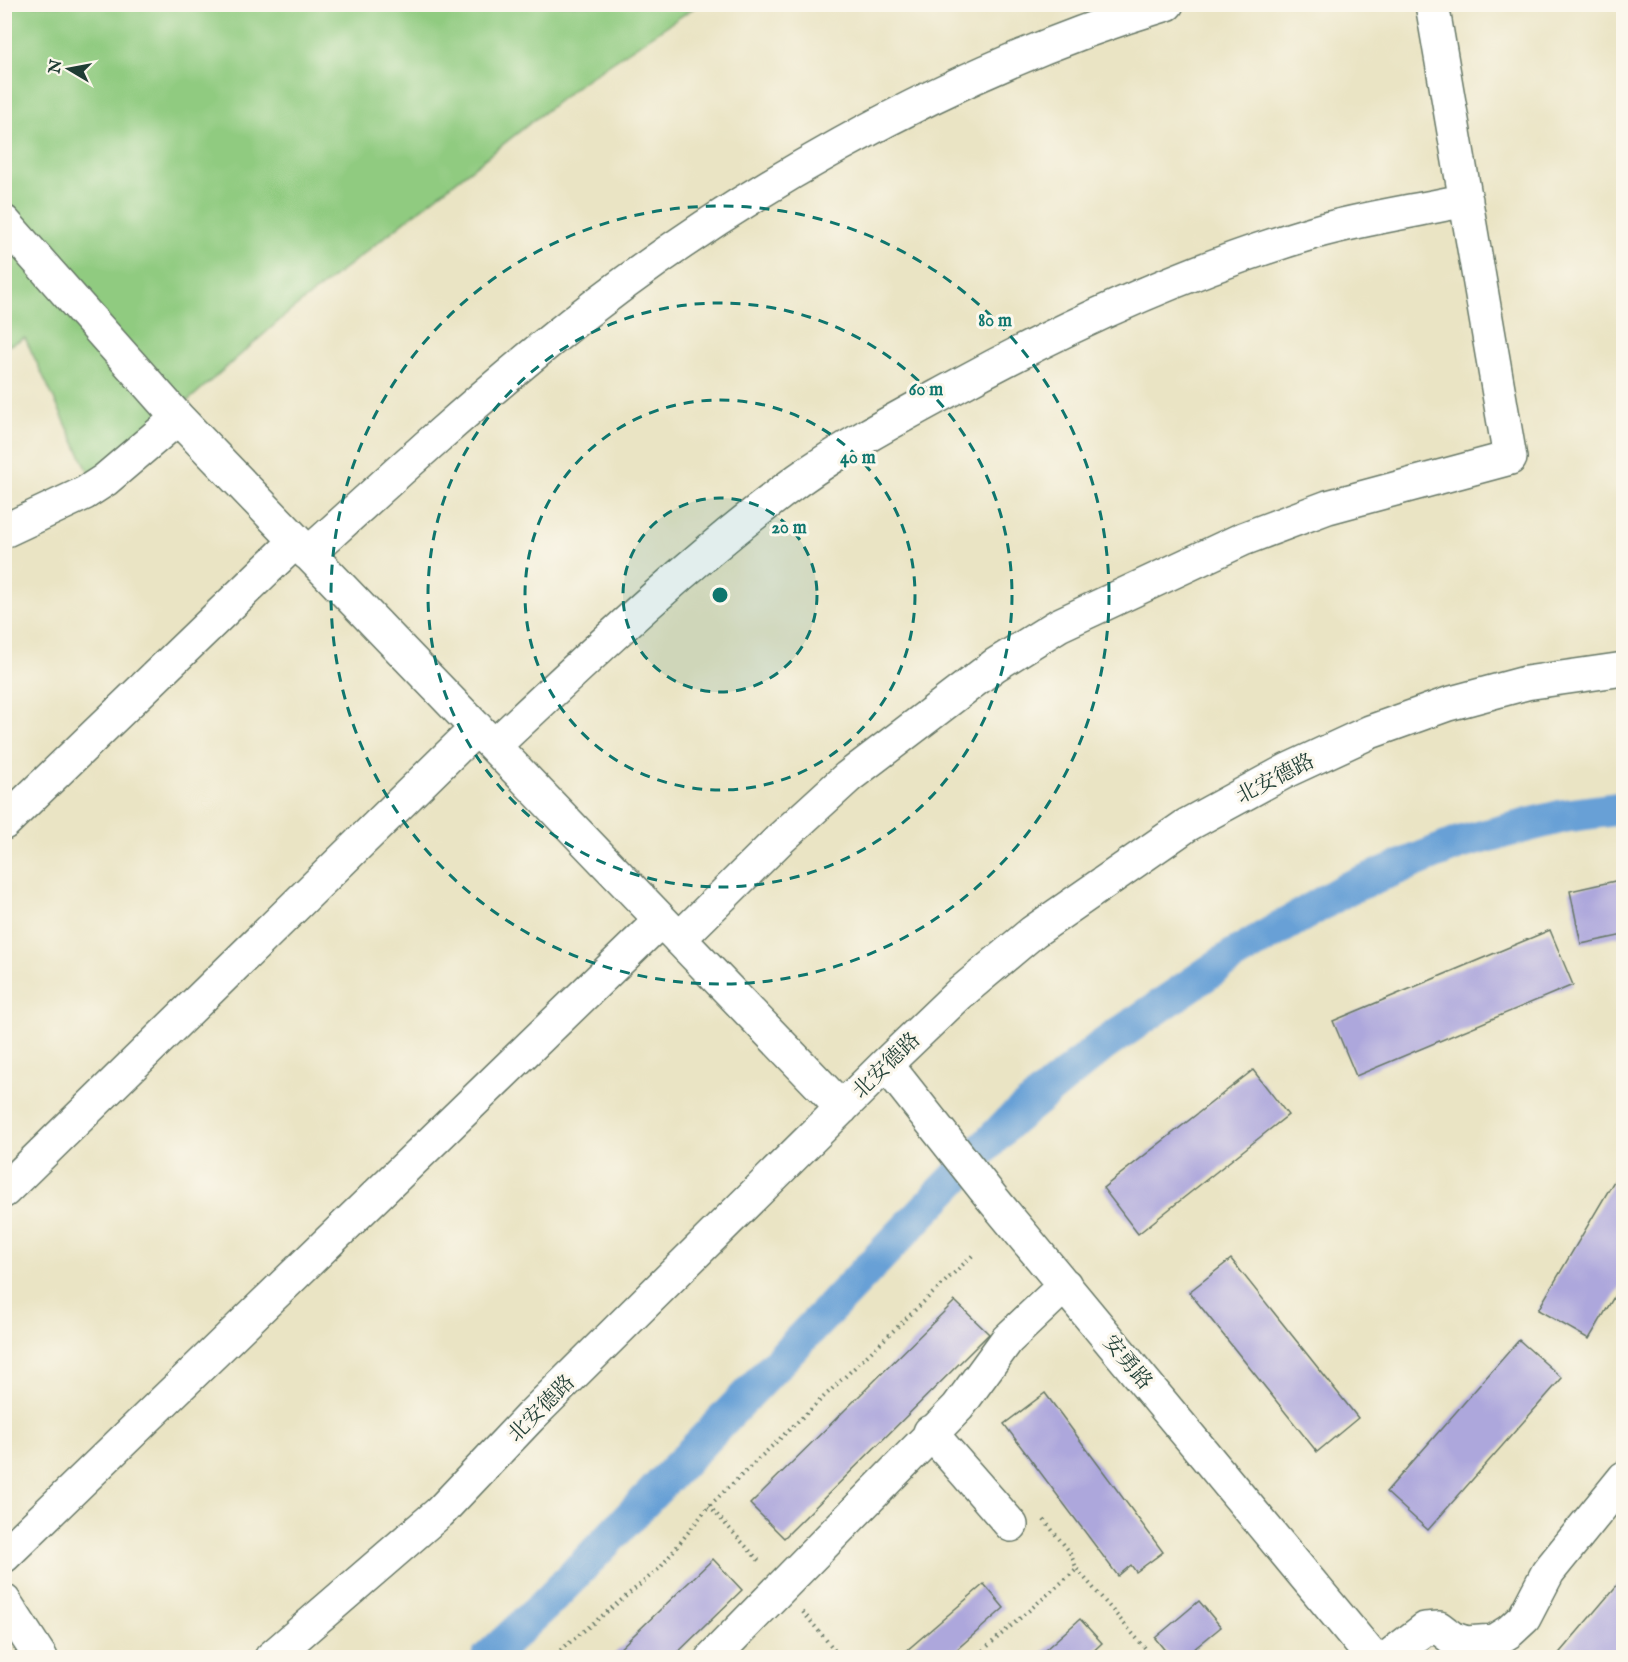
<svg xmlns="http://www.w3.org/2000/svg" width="1628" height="1662" viewBox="0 0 1628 1662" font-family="'IM FELL English','Noto Serif SC',serif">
<rect width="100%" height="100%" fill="#fbf7ec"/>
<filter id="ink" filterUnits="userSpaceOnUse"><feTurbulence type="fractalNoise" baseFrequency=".0167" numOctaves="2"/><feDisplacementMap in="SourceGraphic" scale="12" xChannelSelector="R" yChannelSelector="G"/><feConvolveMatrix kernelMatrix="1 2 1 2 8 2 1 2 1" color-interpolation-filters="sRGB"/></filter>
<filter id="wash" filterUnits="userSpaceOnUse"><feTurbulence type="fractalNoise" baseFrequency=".008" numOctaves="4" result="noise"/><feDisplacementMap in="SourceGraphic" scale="24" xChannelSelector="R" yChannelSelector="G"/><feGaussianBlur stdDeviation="1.35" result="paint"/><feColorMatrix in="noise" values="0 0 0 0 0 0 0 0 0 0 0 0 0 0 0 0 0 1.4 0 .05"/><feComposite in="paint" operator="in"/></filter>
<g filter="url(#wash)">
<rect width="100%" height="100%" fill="#eae4c4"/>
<!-- park -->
<path fill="#90cb80" stroke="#58845a" stroke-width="1.5" d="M 4,5 L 698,5 L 585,80 L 288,313 L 94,483 L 25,338 L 5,347 Z"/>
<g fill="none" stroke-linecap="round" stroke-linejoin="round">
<!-- canal -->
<path stroke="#67a0d6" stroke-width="34" d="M 488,1658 L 548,1602 L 1008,1123 L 1102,1046 L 1231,957 L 1348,888 L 1459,843 L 1564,816 L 1624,808"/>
</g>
<g id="blocks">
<!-- building -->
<path fill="#ada7dc" d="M 1624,879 L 1624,935 L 1581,944 L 1570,891 Z
M 1550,930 L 1573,985 L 1356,1076 L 1333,1021 Z
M 1253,1070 L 1288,1115 L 1138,1234 L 1103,1188 Z
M 1624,1164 L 1624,1280 L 1589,1339 L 1538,1310 Z
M 1231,1259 L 1358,1418 L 1317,1452 L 1189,1292 Z
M 955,1301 L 989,1334 L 784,1538 L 750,1504 Z
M 1519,1340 L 1562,1378 L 1428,1530 L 1386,1492 Z
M 1045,1393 L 1163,1552 L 1136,1572 L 1131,1565 L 1118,1576 L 1004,1424 Z
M 713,1559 L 742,1590 L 672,1658 L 610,1658 Z
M 1624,1577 L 1624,1655 L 1621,1658 L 1555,1658 Z
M 984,1584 L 1004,1608 L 947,1658 L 898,1658 Z
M 1199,1601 L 1221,1627 L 1183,1658 L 1171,1658 L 1155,1638 Z
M 1080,1619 L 1102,1643 L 1086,1658 L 1036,1658 Z"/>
</g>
</g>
<g filter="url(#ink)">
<use href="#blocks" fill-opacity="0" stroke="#676" stroke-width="1.5"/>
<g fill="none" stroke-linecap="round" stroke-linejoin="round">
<!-- minor casing -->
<g stroke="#676" stroke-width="36">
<path id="minor" d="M 4,222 L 178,418
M 4,531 L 85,493 L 105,480 L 178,418 L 842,1108
M 308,554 C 386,483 463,412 545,345 C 720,201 950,69 1167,4
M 494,746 C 592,654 689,561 798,480 C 847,445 902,416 955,387 C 1070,324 1189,269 1315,232 C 1364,218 1416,211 1466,200
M 4,823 L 296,541
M 679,939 L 779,840 L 848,777 L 995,665 L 1059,625 L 1243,539 L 1328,507 L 1510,458 L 1432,4
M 886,1064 L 991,1197 L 1373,1658
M 4,1191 L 477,728
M 930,1432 L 1011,1525
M 4,1556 L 661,920
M 4,1601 L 41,1658
M 271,1658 L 440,1512 L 530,1417 L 886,1064 L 958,995 L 1033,932 L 1187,825 L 1288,770 L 1370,732 L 1448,704 L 1526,683 L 1624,669
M 712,1658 L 958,1407 L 1007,1340 L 1065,1285
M 1387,1658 L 1425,1629 L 1439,1628 L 1452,1638 L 1466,1643 L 1494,1641 L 1510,1631 L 1524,1618 L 1548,1572 L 1624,1478"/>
</g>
<!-- path -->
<path stroke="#676" stroke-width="4" stroke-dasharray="1.5 4.5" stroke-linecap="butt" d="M 709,1506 L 761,1563
M 1044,1520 L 1069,1551 L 1077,1569 L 1151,1655 L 1148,1658
M 803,1612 L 841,1658
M 551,1658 L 660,1568 L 709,1506 L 973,1255
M 974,1658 L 1077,1569"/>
<!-- minor -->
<use href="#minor" stroke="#fff" stroke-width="33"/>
</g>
</g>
<!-- distance rings -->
<circle cx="720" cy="595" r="97" fill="#0f766e" fill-opacity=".12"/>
<g fill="none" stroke="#0f766e" stroke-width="3" stroke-dasharray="10 8">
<circle cx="720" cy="595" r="97"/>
<circle cx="720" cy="595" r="195"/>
<circle cx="720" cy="595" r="292"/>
<circle cx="720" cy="595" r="389"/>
</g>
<g text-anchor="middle" stroke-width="6" stroke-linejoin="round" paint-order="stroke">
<!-- street labels -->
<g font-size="21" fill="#1f3d34" stroke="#fbf7ec">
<text transform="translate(1275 778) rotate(-27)" y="7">北安德路</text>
<text transform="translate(886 1065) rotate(-44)" y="7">北安德路</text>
<text transform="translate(1128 1362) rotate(50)" y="7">安勇路</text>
<text transform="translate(541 1408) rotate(-45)" y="7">北安德路</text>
</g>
</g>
<circle cx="720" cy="595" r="9" fill="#0f766e" stroke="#fbf7ec" stroke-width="3"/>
<g font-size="18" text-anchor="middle" font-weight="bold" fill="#0f766e" stroke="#fbf7ec" stroke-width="6" stroke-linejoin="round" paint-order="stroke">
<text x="995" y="326">80 m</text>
<text x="926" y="395">60 m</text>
<text x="858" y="463">40 m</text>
<text x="789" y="533">20 m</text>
</g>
<!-- margin -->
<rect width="1628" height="1662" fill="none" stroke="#fbf7ec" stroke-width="24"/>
<!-- north arrow -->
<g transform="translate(69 69) rotate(280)" stroke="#fbf7ec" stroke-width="4.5" paint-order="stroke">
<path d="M0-4.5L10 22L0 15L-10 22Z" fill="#1f3d34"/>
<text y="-9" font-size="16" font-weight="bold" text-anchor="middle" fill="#1f3d34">N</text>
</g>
</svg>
